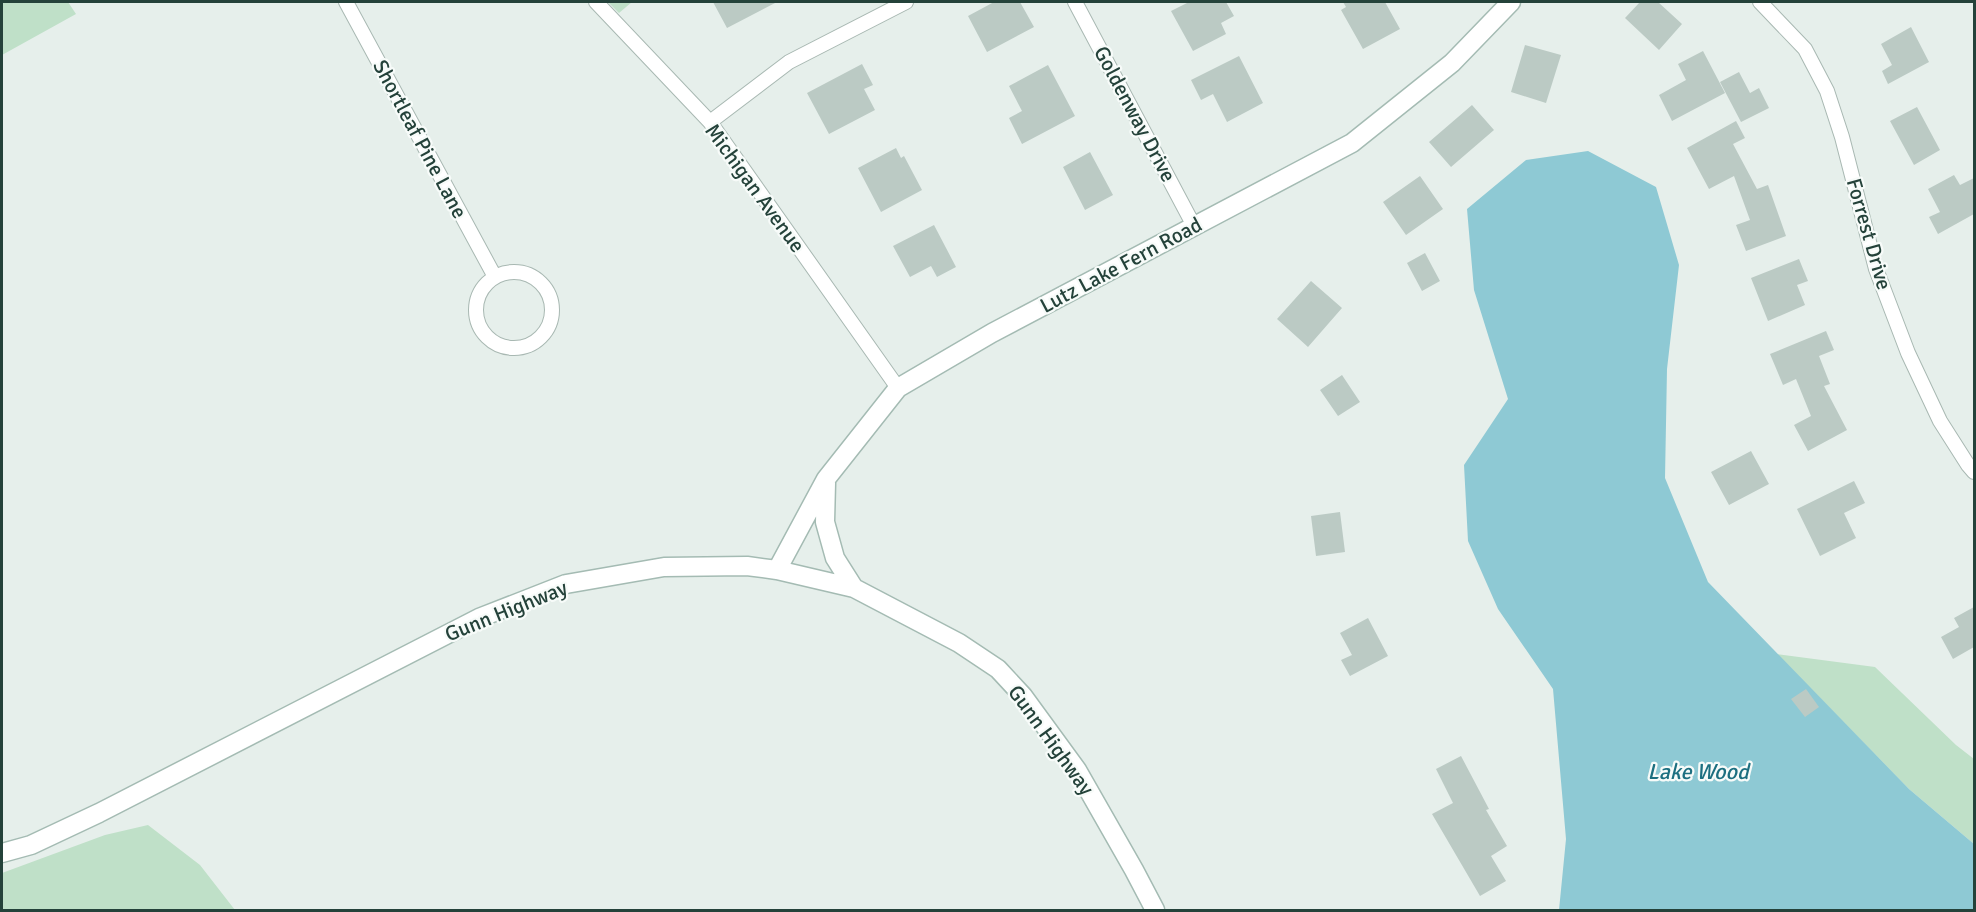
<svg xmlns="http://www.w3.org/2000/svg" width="1976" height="912" viewBox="0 0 1976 912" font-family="Signika,sans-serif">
<rect width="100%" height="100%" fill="#e6efeb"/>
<!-- green -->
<path fill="#bfe0c8" d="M 2,2 L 68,2 L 76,14 L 2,55 Z
M 608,2 L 632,2 L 619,13 Z
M 1777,654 L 1875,667 L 1956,745 L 1974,759 L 1974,844 L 1909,789 Z
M 148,825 L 200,865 L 235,910 L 2,910 L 2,873 L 105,835 Z"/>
<!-- water -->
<path fill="#8ec9d4" d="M 1588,151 L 1656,187 L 1679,265 L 1667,369 L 1665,478 L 1708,582 L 1909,789 L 1974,844 L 1974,910 L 1559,910 L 1566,839 L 1553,689 L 1498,609 L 1468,541 L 1464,465 L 1508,399 L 1474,290 L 1467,209 L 1526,160 Z"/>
<!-- building -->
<path fill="#bbcac4" d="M 713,2 L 777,2 L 727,28 Z
M 994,2 L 1020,2 L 1034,27 L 987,52 L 968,16 Z
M 1189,2 L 1226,2 L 1234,16 L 1221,23 L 1226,34 L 1193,51 L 1171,11 Z
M 1343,2 L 1385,2 L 1400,29 L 1363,49 L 1341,10 L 1346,7 Z
M 1640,2 L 1658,2 L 1682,24 L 1659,50 L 1625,18 Z
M 1911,27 L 1929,62 L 1888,84 L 1882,71 L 1892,65 L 1881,44 Z
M 1525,45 L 1561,55 L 1546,103 L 1511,92 Z
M 1703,51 L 1725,93 L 1672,121 L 1659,95 L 1686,80 L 1678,64 Z
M 1239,56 L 1263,103 L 1227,122 L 1213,94 L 1201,100 L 1191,80 Z
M 862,64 L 873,85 L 864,89 L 875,110 L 829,134 L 807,93 Z
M 1048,65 L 1075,116 L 1022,144 L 1009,118 L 1022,111 L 1009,86 Z
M 1739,72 L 1750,93 L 1759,88 L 1769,108 L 1741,122 L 1720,82 Z
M 1472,105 L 1494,130 L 1451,167 L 1429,142 Z
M 1917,107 L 1940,150 L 1914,165 L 1890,121 Z
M 1736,121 L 1745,138 L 1733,144 L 1757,189 L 1768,185 L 1786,236 L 1746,251 L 1736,225 L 1750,220 L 1734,176 L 1709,189 L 1687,148 Z
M 896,148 L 901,158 L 904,156 L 922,190 L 881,212 L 858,168 Z
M 1090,152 L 1113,195 L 1085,210 L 1063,167 Z
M 1954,175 L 1960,185 L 1974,178 L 1974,214 L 1938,234 L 1929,217 L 1940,212 L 1928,189 Z
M 1420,176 L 1443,209 L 1406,235 L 1383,202 Z
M 934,225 L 956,267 L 937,277 L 931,266 L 910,277 L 893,246 Z
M 1425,253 L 1440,281 L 1422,291 L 1407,263 Z
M 1799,259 L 1808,281 L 1797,285 L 1805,305 L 1768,321 L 1751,278 Z
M 1311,281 L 1342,308 L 1308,347 L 1277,319 Z
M 1826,331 L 1834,350 L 1819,356 L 1830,384 L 1824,386 L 1847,430 L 1808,451 L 1794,425 L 1811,416 L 1796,379 L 1783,385 L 1770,354 Z
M 1342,375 L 1360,402 L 1338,416 L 1320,390 Z
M 1751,451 L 1769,484 L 1729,505 L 1711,472 Z
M 1854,481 L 1865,503 L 1844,513 L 1856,538 L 1820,556 L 1797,509 Z
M 1340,512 L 1345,552 L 1316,556 L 1311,516 Z
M 1974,607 L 1974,647 L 1953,659 L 1941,637 L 1959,627 L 1954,618 Z
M 1368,618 L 1388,656 L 1350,676 L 1341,660 L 1352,655 L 1340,633 Z
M 1806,689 L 1819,707 L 1805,717 L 1791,699 Z
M 1461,756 L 1489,809 L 1486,810 L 1507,846 L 1491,856 L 1506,881 L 1480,896 L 1432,814 L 1453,803 L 1436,769 Z"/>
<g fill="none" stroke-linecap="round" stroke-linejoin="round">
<!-- minor casing -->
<g stroke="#a8b8b2" stroke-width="16">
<path id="minor" d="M 346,2 L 495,277
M 596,2 L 710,122 L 898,388
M 1075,2 L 1194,226
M 1760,2 L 1805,49 L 1827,91 L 1842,137 L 1876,269 L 1908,353 L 1940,421 L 1968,465 L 1974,472
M 710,122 L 789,62 L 906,2
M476 310a38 38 0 1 1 76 0a38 38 0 1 1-76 0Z"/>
</g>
<!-- secondary casing -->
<g stroke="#a4bbb3" stroke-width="21">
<path id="secondary" d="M 826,483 L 825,522 L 835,558 L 854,588
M 777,570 L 826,479 L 898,388 L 992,333 L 1352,143 L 1452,63 L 1511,2
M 2,853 L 31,845 L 99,813 L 479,618 L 566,584 L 664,567 L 747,566 L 777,570 L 854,588 L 959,643 L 998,669 L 1023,696 L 1077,770 L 1134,870 L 1155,910"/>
</g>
<!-- minor -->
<use href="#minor" stroke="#fff" stroke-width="14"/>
<!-- secondary -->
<use href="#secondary" stroke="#fff" stroke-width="18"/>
</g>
<g text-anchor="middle" stroke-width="4.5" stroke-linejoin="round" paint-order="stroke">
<!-- street labels -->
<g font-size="21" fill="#24423a" stroke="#f7fbf9">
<text transform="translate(1135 114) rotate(62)" y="7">Goldenway Drive</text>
<text transform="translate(420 139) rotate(62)" y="7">Shortleaf Pine Lane</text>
<text transform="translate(755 188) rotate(54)" y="7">Michigan Avenue</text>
<text transform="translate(1869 234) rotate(74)" y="7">Forrest Drive</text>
<text transform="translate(1121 265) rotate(-28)" y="7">Lutz Lake Fern Road</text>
<text transform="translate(506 611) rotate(-22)" y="7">Gunn Highway</text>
<text transform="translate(1051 740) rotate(54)" y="7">Gunn Highway</text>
</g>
<!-- water labels -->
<g font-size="22" font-style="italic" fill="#1c6f80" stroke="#f7fbf9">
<text x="1698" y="779">Lake Wood</text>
</g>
</g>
<!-- border -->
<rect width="1976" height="912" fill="none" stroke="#24423a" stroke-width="6"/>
</svg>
